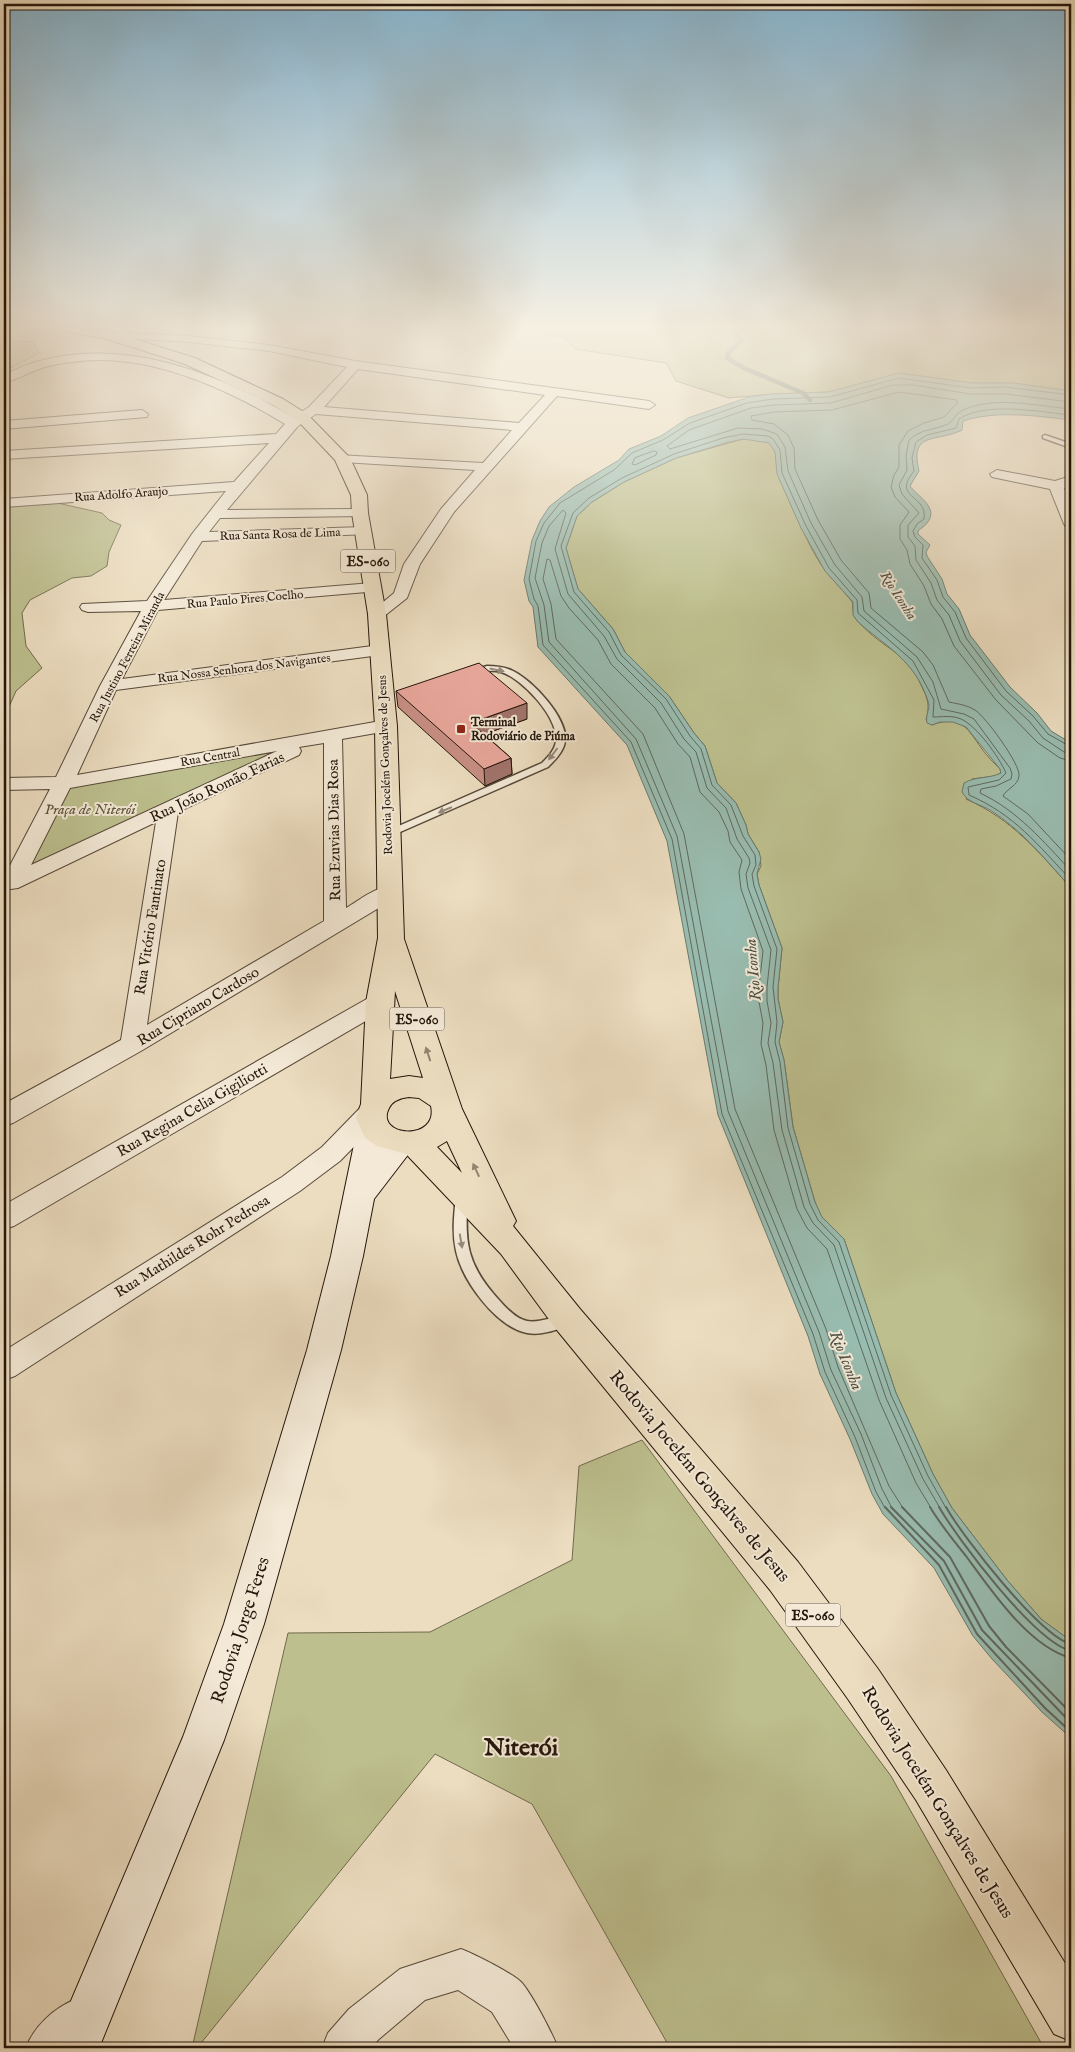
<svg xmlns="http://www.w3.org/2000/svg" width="1075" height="2052" viewBox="0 0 1075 2052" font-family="'IM FELL English',serif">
<rect width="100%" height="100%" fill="#ecddc0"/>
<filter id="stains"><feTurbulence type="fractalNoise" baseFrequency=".004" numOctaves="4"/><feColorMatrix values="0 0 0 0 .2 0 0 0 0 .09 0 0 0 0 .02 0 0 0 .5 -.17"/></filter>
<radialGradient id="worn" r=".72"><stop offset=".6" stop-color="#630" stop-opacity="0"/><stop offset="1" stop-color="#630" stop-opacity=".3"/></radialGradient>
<!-- green -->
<path fill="#bdbf8e" stroke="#706a4c" d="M 547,328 L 1071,328 L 1071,391 L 1013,383 L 972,383 L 899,373 L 829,392 L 773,394 L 729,398 L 676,381 L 666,363 L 575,349 L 563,337 L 548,335 L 545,332 Z
M 4,340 L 33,342 L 39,353 L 4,372 Z
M 743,439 C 751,439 766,438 772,445 C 779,455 775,471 781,482 C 793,507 803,534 817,558 C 827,576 841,587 853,603 C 848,626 894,648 908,663 C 914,670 918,678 922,687 C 928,699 930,706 926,720 L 932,725 C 961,714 967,728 982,749 C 987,756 994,763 1000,769 L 1001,773 L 995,776 L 972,779 L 966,799 C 1013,820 1037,850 1071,888 L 1071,1641 L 1041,1619 L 1007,1580 L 952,1508 L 933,1474 L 896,1393 L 844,1239 L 821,1217 L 815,1202 L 793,1127 L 784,1060 L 779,1042 L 783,1022 L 778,999 L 778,988 L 782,948 L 759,885 L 757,874 L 761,866 L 759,852 L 748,834 L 746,825 L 736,803 L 717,783 L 705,746 L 694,733 L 669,696 L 625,652 L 613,629 L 578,589 L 566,548 L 577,516 L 592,502 L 624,482 L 676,458 Z
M 53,502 L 102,513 L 109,520 L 121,525 L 109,552 L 107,566 L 91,576 L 72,578 L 30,600 L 22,613 L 26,646 L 42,668 L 16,691 L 4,718 L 4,505 Z
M 329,732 L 14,880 L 69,780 Z
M 642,1440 L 891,1776 L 1044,2048 L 670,2048 L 532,1804 L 435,1754 L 197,2048 L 192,2048 L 288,1633 L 430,1632 L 572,1560 L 579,1466 Z"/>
<!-- water -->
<path fill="#99bcb0" stroke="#6a7a6e" d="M 899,373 L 972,383 L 1013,383 L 1071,391 L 1071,420 C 1036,416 998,410 963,421 L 962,430 C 937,443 909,430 919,471 L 910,486 C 917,496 940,508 927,523 C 925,526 921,528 918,531 L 918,534 L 930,545 L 926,552 L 927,556 L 942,579 L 947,594 L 959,609 L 970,635 L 1010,687 L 1037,713 L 1051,731 L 1071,743 L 1071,888 C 1046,860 1022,830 990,810 C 980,804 968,803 962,792 L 964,783 C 976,776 989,779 1001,773 L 1000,769 L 966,727 L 953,722 L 940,722 L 932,725 L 927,723 C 925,715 931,708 928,701 C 915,661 887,647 858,622 L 853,615 L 853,602 L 825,571 L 801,528 L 777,474 L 775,452 L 769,443 L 743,439 L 725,443 L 676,458 L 624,482 L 592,502 L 577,516 L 566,548 L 578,589 L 613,629 L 625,652 L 669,696 L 694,733 L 705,746 L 717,783 L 736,803 L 746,825 L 748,834 L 759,852 L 761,859 L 757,874 L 759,885 L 782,948 L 778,988 L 778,999 L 783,1022 L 779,1042 L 784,1060 L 793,1127 L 815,1202 L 822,1217 L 844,1239 L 896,1393 L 933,1474 L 952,1508 L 1007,1580 L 1041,1619 L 1071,1641 L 1071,1738 L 1042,1712 L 992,1659 L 973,1636 L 934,1568 L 883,1514 L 872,1494 L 850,1439 L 820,1374 L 808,1336 L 718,1115 L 667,841 L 627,745 L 538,647 L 533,607 L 529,601 L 524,580 L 532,540 L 540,521 L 549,507 L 574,487 L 619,460 L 629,449 L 661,436 L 688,418 L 749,397 L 773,394 L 829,392 Z"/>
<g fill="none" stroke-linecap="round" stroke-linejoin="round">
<!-- shore-far1 -->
<path stroke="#5e695e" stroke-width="1" d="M 1071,402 L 1005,394 L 971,394 L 913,385 L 893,385 L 831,403 L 773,405 L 751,408 L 689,430 L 667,446 L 670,449 L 738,428 L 762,429 L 777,434 L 785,447 L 788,471 L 811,523 L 835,565 L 862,597 L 864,611 L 917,657 L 933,682 L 941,709 L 964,714 L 974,719 L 1010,768 L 1012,774 L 1011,779 L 996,786 L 981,789 L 980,793 C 1018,811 1043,841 1071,871
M 1071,409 C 1037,406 993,395 961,411 C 955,414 954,421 948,424 C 935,430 920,429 909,440 L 906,456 L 907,470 L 899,485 L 902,494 L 919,513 L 908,525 L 908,537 L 915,546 L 916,560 L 931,583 L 937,600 L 949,615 L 960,641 L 1001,695 L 1029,721 L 1043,738 L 1064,752 L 1071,753
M 1071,415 C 1039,412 987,401 959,419 L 956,428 L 927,435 L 916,442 L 912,458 L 914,471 C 891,499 928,494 924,519 L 917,524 L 913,531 L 915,537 L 923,545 L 922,558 L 937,580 L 943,597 L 955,612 L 966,638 L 1006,691 L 1033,716 L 1048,734 L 1071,747
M 654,451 L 657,452 L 656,455 L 635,465 L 632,464 L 635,458 Z
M 1071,761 L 1060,758 L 1038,743 L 996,700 L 954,646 L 942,619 L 931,604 L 924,586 L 910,564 L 907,550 L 900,539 L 900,525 L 909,512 L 895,497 L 891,487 L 894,475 L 899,467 L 899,445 L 908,431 L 924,423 L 944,417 L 957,403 L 957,400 L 899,392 L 832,410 L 774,412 L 751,416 L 752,420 L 774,424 L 788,435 L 794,448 L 795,469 L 818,520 L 841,560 L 869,593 L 871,608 L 923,652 L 933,665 L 949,702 C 958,704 967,705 975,710 C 985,716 1021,765 1019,776 C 1018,786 1007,788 1003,796 L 1028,814 L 1071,860
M 885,1508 L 876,1492 L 855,1437 L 825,1372 L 813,1334 L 722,1114 L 672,839 L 631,742 L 543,645 L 538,606 L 534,599 L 529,579 L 536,541 L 544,523 L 560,503 L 614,470 L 632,453 L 663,440 L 690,423 L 747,403 L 773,399 L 830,397 L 899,378 L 971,388 L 1005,387 L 1071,395
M 892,1508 L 882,1489 L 861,1434 L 831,1370 L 819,1332 L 728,1111 L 677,836 L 636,739 L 549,642 L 544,605 L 535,578 L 542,543 L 549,526 L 563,510 L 566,513 L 555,549 L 568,594 L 604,636 L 617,659 L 661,703 L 684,739 L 696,752 L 707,788 L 726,808 L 737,839 L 749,858 L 750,863 L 746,874 L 748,888 L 771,950 L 767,987 L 767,1001 L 771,1023 L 768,1043 L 773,1063 L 782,1130 L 804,1207 L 813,1223 L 834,1245 L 886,1398 L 923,1479 L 940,1508
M 903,1508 L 889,1486 L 838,1367 L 826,1329 L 735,1109 L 684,834 L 643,734 L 556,639 L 551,604 L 543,579 L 547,559 L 550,560 L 561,596 L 569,608 L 598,640 L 611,664 L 655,708 L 678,744 L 690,757 L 700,792 L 719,812 L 728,831 L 730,842 L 742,860 L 739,872 L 741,889 L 763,951 L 759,987 L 759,1002 L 763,1023 L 761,1044 L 766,1065 L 774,1130 L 797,1209 L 807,1228 L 827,1249 L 879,1400 L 916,1483 L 931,1508
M 946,1508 L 928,1476 L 891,1395 L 839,1242 L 818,1220 L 810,1204 L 788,1128 L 780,1062 L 775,1042 L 777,1022 L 773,987 L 777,949 L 754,886 L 752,874 L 756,865 L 755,855 L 743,836 L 731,805 L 712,785 L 701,749 L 690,736 L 666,699 L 621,655 L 609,632 L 574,592 L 561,546 L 573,513 L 589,498 L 622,478 L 674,454 L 723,438 L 743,434 L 768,436 L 773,439 L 780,450 L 782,473 L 806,526 L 829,568 L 857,600 L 858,613 L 913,661 L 934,700 L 933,717 C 942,717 952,715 961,719 C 977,726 999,757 1006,773 L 999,780 L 968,787 L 969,795 C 1015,815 1037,844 1071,880"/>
<!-- shore -->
<path stroke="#5e695e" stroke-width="2" d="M 885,1507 L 939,1565 L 977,1634 L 1045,1708 L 1071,1732
M 891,1507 L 944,1561 L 982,1630 L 1071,1723
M 902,1507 L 950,1557 L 989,1626 L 1006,1647 L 1071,1713
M 930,1507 C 940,1524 953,1540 966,1556 C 991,1590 1029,1647 1071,1658
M 939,1507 C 959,1541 1035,1642 1071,1651
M 946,1507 C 962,1536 1041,1637 1071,1644"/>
<!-- stream -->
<path stroke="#6a7a6e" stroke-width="4.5" d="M 748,328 L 738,332 L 737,336 L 741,341 L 728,353 L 727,358 L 744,368 L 803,393 L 810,400"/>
<!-- service casing -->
<g stroke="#564838" stroke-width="3">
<path id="service" d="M 1045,435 L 1071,444 L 1071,448 L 1043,438 L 1043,436 Z
M 487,666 C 496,666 505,667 513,671 C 532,680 568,718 565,741 C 564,751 555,760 548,767 L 391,836 L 385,836 L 383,834 L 385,832 L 542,763 C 548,757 555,750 556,741 C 559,718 522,678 501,672 C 491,669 481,672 471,674 L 467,672 Z
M 462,1192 L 466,1193 L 468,1197 C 464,1243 467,1265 499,1300 C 506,1308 516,1319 527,1321 C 541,1324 562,1312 572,1316 L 574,1320 L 572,1324 C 558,1329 542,1336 527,1333 C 496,1327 462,1280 456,1251 C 452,1233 454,1215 456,1197 L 458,1193 Z"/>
</g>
<!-- minor casing -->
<g stroke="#564838" stroke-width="2">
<path id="minor" d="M 109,332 L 189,336 L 269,345 L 355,361 L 649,401 L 655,405 L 649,409 L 557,396 L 454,512 L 420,564 L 407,598 L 383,617 L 371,617 L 369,614 L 394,593 L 404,564 L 441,509 L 475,470 L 342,462 L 337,461 L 335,458 L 337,455 L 483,463 L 512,430 L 316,414 L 298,426 L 227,510 L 360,509 L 365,510 L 367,513 L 365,516 L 220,518 L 209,532 L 364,527 L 369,528 L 371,531 L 369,534 L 202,541 L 164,600 L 372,583 L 378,585 L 380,588 L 378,591 L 158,610 L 122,679 L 380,645 L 386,646 L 389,650 L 386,654 L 380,655 L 116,690 L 77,775 L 386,720 L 393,722 L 395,726 L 393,730 L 342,739 L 346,908 C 360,900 379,883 397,887 L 400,892 L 397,897 L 141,1051 L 13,1123 L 4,1126 L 4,1104 L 121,1040 L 156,822 L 18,888 L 4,890 L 4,877 L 50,789 L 4,790 L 4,778 L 56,777 L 100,686 L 141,611 L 88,612 L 82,610 L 80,607 L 82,604 L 147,601 L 192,534 L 226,491 L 4,507 L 4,499 L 234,482 L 269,443 L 4,459 L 4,451 L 276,434 L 285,424 C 226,388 145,351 73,362 C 62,363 50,365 39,369 C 28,373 16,380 4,383 L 4,375 C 14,370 25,365 36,362 C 123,336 218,373 293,417 L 309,407 L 347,367 L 269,351 L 189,342 L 105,337 L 103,335 L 105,333 ZM 358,369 L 545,395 L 519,423 L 324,407 ZM 324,743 L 324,921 L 147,1025 L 178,812 L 299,755 L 301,751 L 299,747 ZM 277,751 L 31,865 L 70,788 Z
M 142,410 L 148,414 L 147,417 L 4,429 L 4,421 Z
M 997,470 L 1055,481 L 1071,476 L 1071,485 L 1064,488 L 1071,506 L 1071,528 L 1066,527 L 1064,524 L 1050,489 L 992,477 L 990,474 Z
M 380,994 L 388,996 L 392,1002 L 388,1008 L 14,1226 L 4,1229 L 4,1205 L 372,996 Z
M 371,1103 L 380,1106 L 384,1113 L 380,1120 L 340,1161 L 300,1191 L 15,1376 L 4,1380 L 4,1351 L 282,1177 L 322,1147 L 362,1106 Z
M 461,1949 C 474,1954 514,1974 522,1983 C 533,1996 552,2033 558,2048 L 514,2048 L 492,2012 L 458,1990 L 425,2000 L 379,2039 L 370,2048 L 322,2048 L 328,2033 L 349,2009 L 400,1969 Z
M 76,1999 L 91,2005 L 97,2020 L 91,2035 L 77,2048 L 26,2048 C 34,2026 54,2008 76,1999 Z"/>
</g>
<!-- secondary casing -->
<g stroke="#24160b" stroke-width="2">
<path id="secondary" d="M 373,1114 L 383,1117 L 388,1125 L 384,1143 C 393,1133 399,1131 413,1135 L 417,1143 L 374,1199 L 363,1256 L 341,1350 L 264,1624 L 224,1740 L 99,2048 L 51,2048 L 183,1737 L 224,1624 L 307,1350 L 331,1256 L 358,1125 L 363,1117 Z"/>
</g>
<!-- primary casing -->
<g stroke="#24160b" stroke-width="2">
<path id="primary" d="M 62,328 L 93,328 L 109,331 L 195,358 L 283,399 L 307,414 L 350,458 L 367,495 L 368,513 L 386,614 L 397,726 L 404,939 L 462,1109 L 516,1221 L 513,1226 L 580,1309 L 798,1562 L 878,1669 L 946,1770 L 1071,1973 L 1071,2041 L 1054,2034 L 916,1800 L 848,1699 L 770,1590 L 556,1329 L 501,1254 L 406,1154 L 377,1146 L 365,1138 L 356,1118 L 361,1104 L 366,1002 L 378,938 L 375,726 L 368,614 L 352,513 L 351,495 L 335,460 L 297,420 L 273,405 L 185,364 L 107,339 L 68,332 ZM 395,991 L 423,1078 L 409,1076 L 390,1079 ZM 409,1097 L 419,1098 L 431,1106 C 439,1142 374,1137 389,1108 C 393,1100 401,1098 409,1097 ZM 447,1141 L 462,1173 L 437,1147 Z"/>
</g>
<!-- service -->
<use href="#service" fill="#f3e9d6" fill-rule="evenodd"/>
<!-- minor -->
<use href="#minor" fill="#f3e9d6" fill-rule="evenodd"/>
<!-- secondary -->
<use href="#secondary" fill="#f3e9d6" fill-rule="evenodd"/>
<!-- primary -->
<use href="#primary" fill="#ecddc0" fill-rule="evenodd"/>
</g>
<!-- wall -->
<path fill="#c88f85" stroke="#24160b" d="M 396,691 L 527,719 L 484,734 L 511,758 L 512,774 L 485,786 L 398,707 Z"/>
<!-- shaded-wall -->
<path fill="#a2746c" stroke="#24160b" d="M 527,703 L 527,719 L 471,739 L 471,723 Z
M 511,758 L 512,774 L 485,786 L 484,769 Z"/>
<!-- building -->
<path fill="#e8a69b" stroke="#24160b" d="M 479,663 L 527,703 L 471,723 L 511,758 L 484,769 L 396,691 Z"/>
<!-- one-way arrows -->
<defs><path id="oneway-solid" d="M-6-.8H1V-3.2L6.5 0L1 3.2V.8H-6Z" transform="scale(1.25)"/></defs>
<g fill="#968a7b">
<use href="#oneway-solid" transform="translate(497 670) rotate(11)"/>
<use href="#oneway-solid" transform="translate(553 754) rotate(127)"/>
<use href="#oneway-solid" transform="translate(445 810) rotate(157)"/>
<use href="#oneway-solid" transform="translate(461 1241) rotate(80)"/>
</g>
<g fill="#92836f">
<use href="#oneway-solid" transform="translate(428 1054) rotate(-108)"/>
<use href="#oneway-solid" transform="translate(476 1170) rotate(-115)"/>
</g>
<!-- sky -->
<linearGradient id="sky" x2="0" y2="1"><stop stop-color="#88b7d2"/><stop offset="0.53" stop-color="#f6f0e3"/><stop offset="1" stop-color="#f6f0e3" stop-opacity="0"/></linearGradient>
<rect width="1075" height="616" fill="url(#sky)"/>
<!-- markers -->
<rect fill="#8f2418" stroke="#f3e9d6" stroke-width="2" x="456" y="724" width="10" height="10" rx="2.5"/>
<g text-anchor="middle" stroke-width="4" stroke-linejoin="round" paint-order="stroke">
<!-- far-street labels -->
<g font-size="12" fill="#24160b" stroke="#f3e9d6">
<text transform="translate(121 494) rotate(-4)" y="4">Rua Adolfo Araujo</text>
<text transform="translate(280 534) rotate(-2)" y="4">Rua Santa Rosa de Lima</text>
<text transform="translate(245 599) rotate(-5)" y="4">Rua Paulo Pires Coelho</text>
<text transform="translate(127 657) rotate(-62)" y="4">Rua Justino Ferreira Miranda</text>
<text transform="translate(244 668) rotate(-7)" y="4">Rua Nossa Senhora dos Navigantes</text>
<text transform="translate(210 757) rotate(-10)" y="4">Rua Central</text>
<text transform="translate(385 765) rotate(-92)" y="4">Rodovia Jocelém Gonçalves de Jesus</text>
</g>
<!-- far-poi labels -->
<g font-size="12" font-weight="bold" fill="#24160b" stroke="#f3e9d6" text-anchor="start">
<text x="471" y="726">Terminal<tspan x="471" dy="14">Rodoviário de Piúma</tspan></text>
</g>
<!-- shield labels -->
<g fill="#f3e9d6" stroke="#625548" stroke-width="1">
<rect x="340.5" y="549.5" width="55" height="23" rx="4"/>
<rect x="389.5" y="1007.5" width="55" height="23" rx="4"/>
<rect x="785.5" y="1603.5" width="55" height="23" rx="4"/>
</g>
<g font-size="14" font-weight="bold" fill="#24160b">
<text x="368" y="566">ES-060</text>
<text x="417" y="1024">ES-060</text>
<text x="813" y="1620">ES-060</text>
</g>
<!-- far-water labels -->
<g font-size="14" font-style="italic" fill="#4d5045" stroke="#f3e9d6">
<text transform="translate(899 595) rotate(57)" y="5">Rio Iconha</text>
</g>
<!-- street labels -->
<g font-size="15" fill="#24160b" stroke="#f3e9d6">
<text transform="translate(217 787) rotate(-25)" y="5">Rua João Romão Farias</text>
<text transform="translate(334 830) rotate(-91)" y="5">Rua Ezuvias Dias Rosa</text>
<text transform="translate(150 927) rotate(-81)" y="5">Rua Vitório Fantinato</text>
<text transform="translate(198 1006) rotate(-31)" y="5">Rua Cipriano Cardoso</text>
<text transform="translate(192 1110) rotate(-30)" y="5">Rua Regina Celia Gigiliotti</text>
<text transform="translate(192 1246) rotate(-32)" y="5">Rua Mathildes Rohr Pedrosa</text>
</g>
<!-- park labels -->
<g font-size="15" font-style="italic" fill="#5a5139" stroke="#f3e9d6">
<text x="90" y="814">Praça de Niterói</text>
</g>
<!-- water labels -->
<g font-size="16" font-style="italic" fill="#4d5045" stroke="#f3e9d6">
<text transform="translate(752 970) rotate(-95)" y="6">Rio Iconha</text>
<text transform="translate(847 1360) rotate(68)" y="6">Rio Iconha</text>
</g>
<!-- near-street labels -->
<g font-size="18" fill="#24160b" stroke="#f3e9d6">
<text transform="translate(700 1476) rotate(50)" y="6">Rodovia Jocelém Gonçalves de Jesus</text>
<text transform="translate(240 1630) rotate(-72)" y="6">Rodovia Jorge Feres</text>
<text transform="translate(938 1802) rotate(58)" y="6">Rodovia Jocelém Gonçalves de Jesus</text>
</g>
<!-- near-district labels -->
<g font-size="24" font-weight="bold" fill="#24160b" stroke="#f3e9d6">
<text x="521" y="1755">Niterói</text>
</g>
</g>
<!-- margin -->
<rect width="1075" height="2052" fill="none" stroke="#ecddc0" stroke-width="20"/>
<rect x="5" y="5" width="1065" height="2042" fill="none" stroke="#24160b" stroke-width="2.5"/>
<rect x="10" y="10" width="1055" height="2032" fill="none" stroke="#24160b"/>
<rect width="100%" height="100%" filter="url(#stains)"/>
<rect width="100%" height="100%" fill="url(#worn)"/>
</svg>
